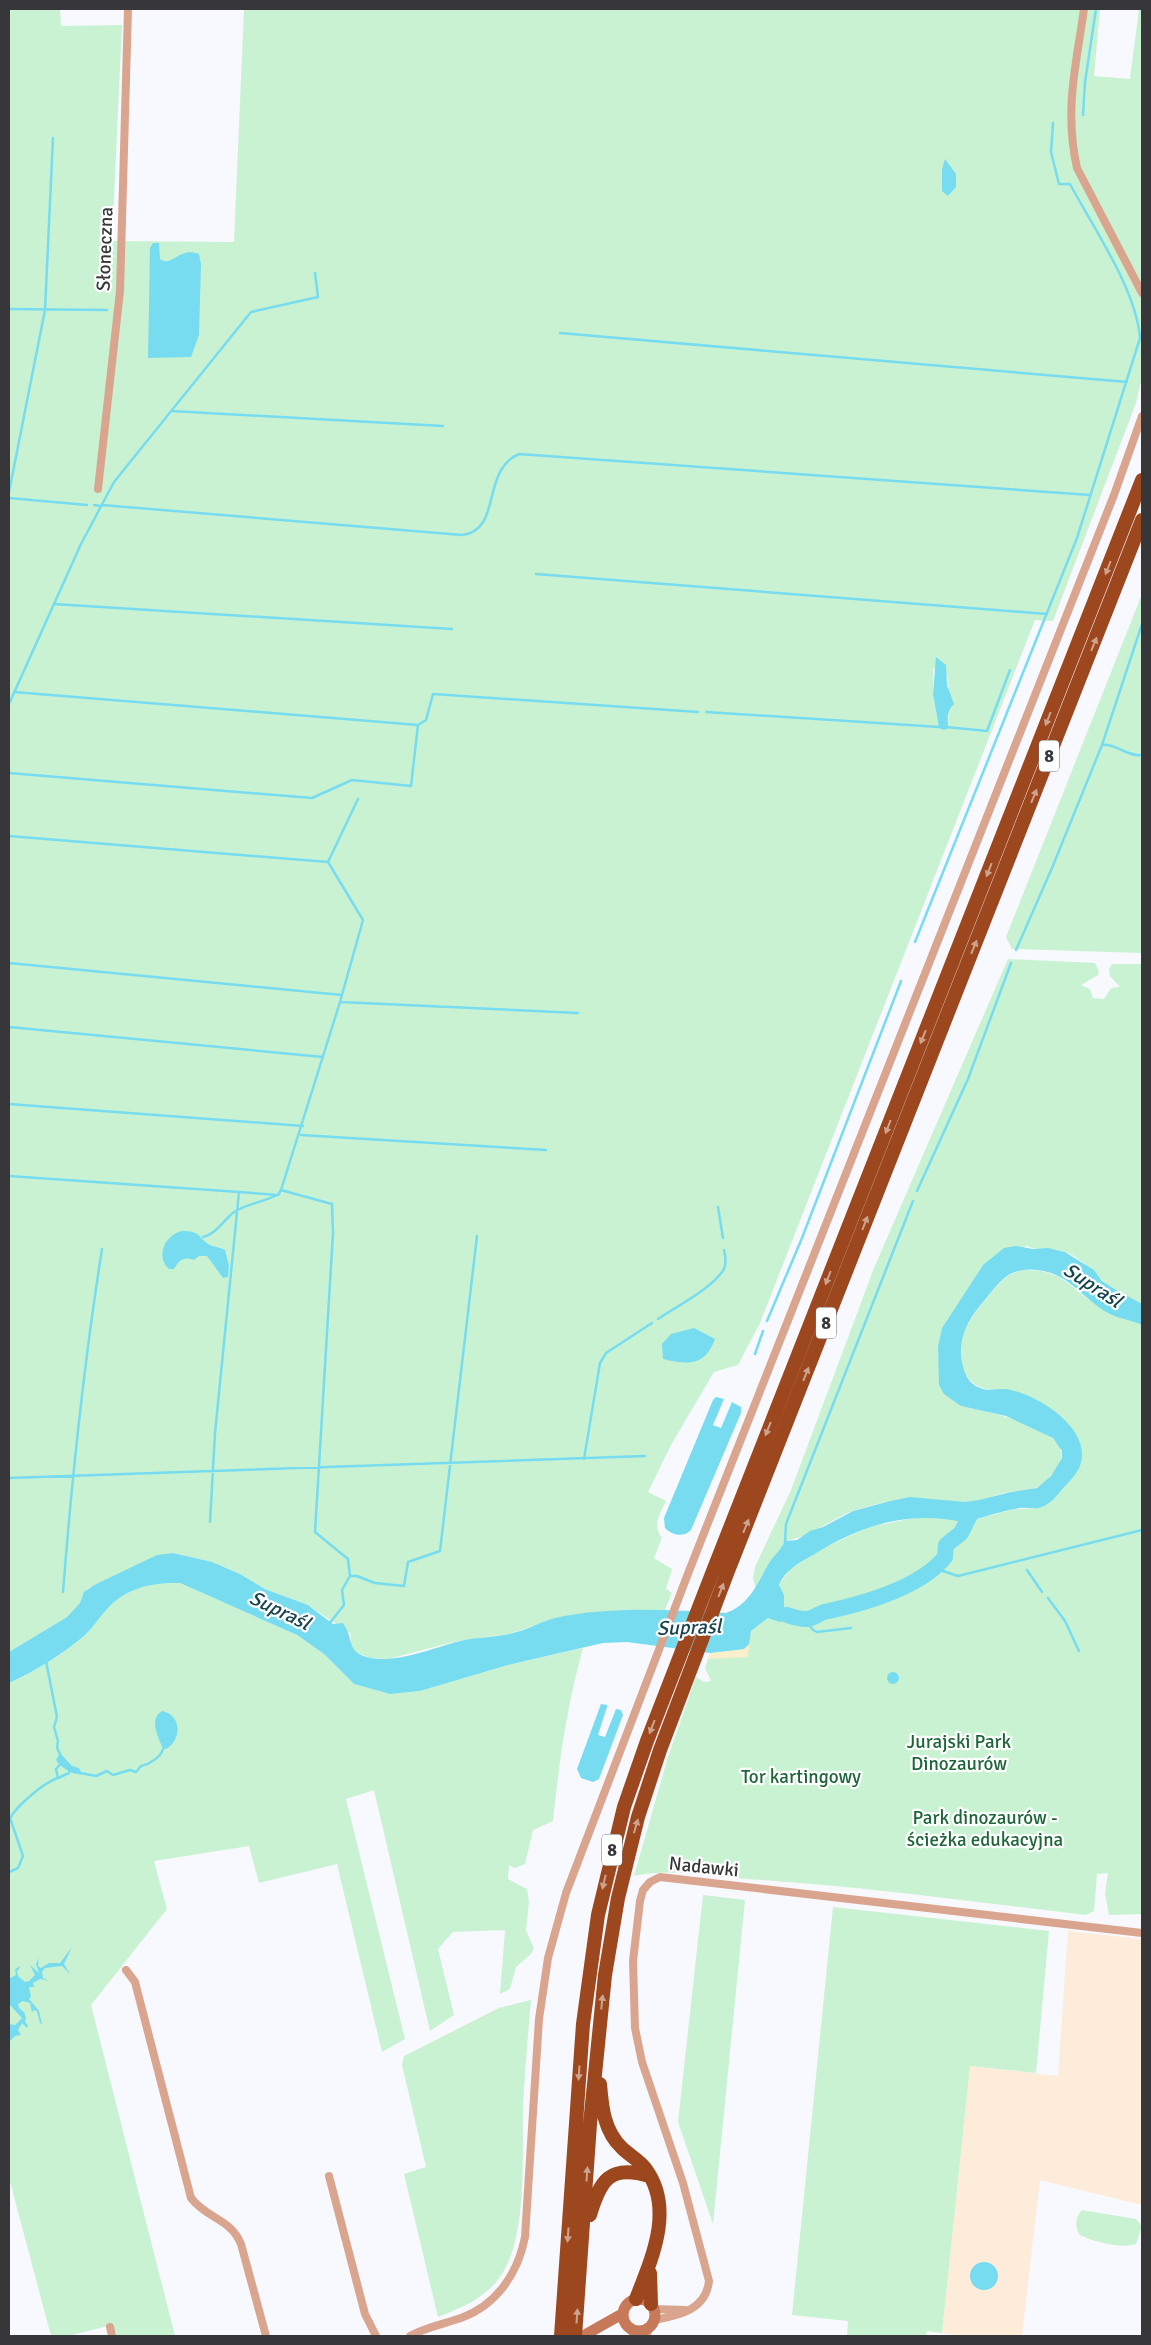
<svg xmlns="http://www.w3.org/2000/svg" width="1151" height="2345" viewBox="0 0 1151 2345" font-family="Signika,sans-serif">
<rect width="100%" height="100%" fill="#f8f8ff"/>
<!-- commercial -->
<path fill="#fdecda" d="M 1068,1931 L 1142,1939 L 1142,2205 L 1040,2180 L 1022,2336 L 962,2336 L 942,2333 L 970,2066 L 1058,2076 Z"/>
<!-- green -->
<path fill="#c9f2d2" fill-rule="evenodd" d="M 9,9 L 60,9 L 61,26 L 122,25 L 112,241 L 234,242 L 244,9 L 1100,9 L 1094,76 L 1130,79 L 1139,9 L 1142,9 L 1142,377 L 1136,403 L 1053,621 L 1035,620 L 760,1323 L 738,1365 L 714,1372 L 671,1445 L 648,1492 L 666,1501 C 660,1514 652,1524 662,1538 L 654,1558 L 672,1569 L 666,1589 L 672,1593 L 665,1610 L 605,1611 L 554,1619 L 509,1634 L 458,1641 L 388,1659 L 370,1658 L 355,1652 L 351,1647 L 351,1634 L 308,1605 L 265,1589 L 240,1574 L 212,1562 L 173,1553 L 137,1565 L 94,1585 L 87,1589 L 80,1603 L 67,1617 L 9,1652 ZM 933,668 L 947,675 L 949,691 L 948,728 L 939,728 L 933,694 Z
M 1142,594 L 1142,953 L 1012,949 L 1006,937 Z
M 1008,959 L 1095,963 L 1099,971 L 1098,975 L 1081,985 L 1090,989 L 1093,998 L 1104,999 L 1111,988 L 1120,987 L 1110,976 L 1109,969 L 1112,964 L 1142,964 L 1142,1304 C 1129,1299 1112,1291 1102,1280 C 1091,1270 1086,1263 1072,1255 C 1055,1246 1039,1252 1027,1246 L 983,1265 L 942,1328 L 938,1357 L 961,1406 C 983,1411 1078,1428 1059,1464 C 1054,1473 1044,1485 1035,1488 C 1027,1491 1017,1490 1009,1492 C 999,1494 990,1498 980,1500 C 950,1507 919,1494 889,1501 C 877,1504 864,1507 852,1511 C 836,1517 803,1540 788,1540 L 769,1563 L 756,1590 L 753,1578 L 755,1567 L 791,1490 L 874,1268 Z
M 1022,1270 C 1065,1269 1068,1288 1100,1307 C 1114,1315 1128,1319 1142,1325 L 1142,1914 L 1109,1915 L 1105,1894 L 1108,1873 L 1097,1874 L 1094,1911 L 1086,1915 C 974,1902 861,1886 747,1879 C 711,1876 670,1868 634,1876 L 667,1760 L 696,1677 L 704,1682 L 711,1681 L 705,1668 L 710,1653 L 718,1653 L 749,1640 L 751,1631 L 768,1618 L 788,1611 L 784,1607 L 779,1585 L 789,1570 L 822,1549 L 869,1527 L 919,1517 L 971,1521 L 1014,1509 L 1040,1508 L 1048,1504 L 1075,1474 L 1082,1456 L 1007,1390 C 971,1395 951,1368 963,1334 C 968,1321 996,1283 1008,1276 C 1012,1273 1018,1272 1022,1270 Z
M 165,1582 L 180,1583 L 297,1635 L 324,1654 L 354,1684 L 390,1694 L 420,1691 L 508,1665 L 583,1648 C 567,1705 559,1762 553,1821 L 533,1830 L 525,1864 L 515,1868 L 509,1865 L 508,1879 L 527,1889 L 529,1902 L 526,1930 L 534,1949 L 530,1955 L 516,1967 L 510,1989 L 500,1994 L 505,1930 L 453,1932 L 438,1949 L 454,2015 L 430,2031 L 374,1790 L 346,1799 L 405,2039 L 382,2052 L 337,1864 L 259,1883 L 249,1846 L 154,1861 L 167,1909 L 91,2005 L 175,2336 L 116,2336 L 112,2325 L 68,2336 L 51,2336 L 9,2178 L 9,1683 C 36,1671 62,1655 84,1636 C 94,1627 100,1616 109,1607 C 124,1591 144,1585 165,1582 Z
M 703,1895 L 745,1900 L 713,2224 L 678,2122 Z
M 833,1907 L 1049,1931 L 1036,2073 L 970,2066 L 942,2333 L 927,2331 L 926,2336 L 847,2336 L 848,2321 L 792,2315 Z
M 531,2000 C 528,2035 525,2070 523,2106 C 522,2152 527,2226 506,2267 C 491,2296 466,2306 438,2317 L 404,2174 L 426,2167 L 402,2065 L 404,2056 L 499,2008 Z
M 1082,2210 L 1136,2219 L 1142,2226 L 1136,2244 C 1122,2249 1094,2242 1080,2235 C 1074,2227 1076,2216 1082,2210 Z"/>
<!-- sand -->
<path fill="#f9efca" d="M 749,1644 L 748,1657 L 708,1659 L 710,1653 L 744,1649 Z"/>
<!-- water -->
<path fill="#77dcef" d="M 945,159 L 956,174 L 956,187 L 948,196 L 942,191 L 942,169 Z
M 153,243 L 159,243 L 160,259 C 172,268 179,246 199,254 L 201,264 L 199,335 L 191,357 L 148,358 L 150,248 Z
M 936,657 L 946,665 L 947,685 L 954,704 C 946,712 948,718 948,728 L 944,730 L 939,728 L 933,694 Z
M 182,1231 C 203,1231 197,1238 210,1245 C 215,1247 219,1247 225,1250 L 229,1266 L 228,1277 L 223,1278 L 207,1256 L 199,1256 L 194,1260 C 184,1256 179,1260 174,1269 L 169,1269 C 155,1256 165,1235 182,1231 Z
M 1016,1246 L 1033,1249 L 1048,1248 L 1065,1252 L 1094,1270 L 1102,1281 L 1116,1290 L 1142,1304 L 1142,1325 C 1132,1320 1120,1319 1110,1314 C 1094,1306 1082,1292 1068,1282 C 1052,1270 1025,1264 1007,1276 C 997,1283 987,1298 979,1307 C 964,1326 956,1346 964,1370 C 966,1377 971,1384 978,1387 C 989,1393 1000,1387 1011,1390 C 1041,1397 1093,1430 1080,1466 C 1077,1474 1070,1481 1064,1487 C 1058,1494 1051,1504 1042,1507 C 1035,1510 1027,1507 1019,1508 C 1010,1509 973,1519 965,1524 C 959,1520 951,1520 943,1519 C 895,1514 853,1530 813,1555 C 799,1563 785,1570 779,1585 L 784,1595 L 784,1607 L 798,1615 L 807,1617 L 808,1623 L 790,1619 L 780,1622 L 768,1618 L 751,1631 L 749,1644 L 744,1649 L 710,1653 L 627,1642 L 603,1643 L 508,1665 L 420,1691 L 390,1694 L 354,1684 L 324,1654 L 297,1635 L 180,1583 C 154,1582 128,1587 109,1607 C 100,1616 94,1627 84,1636 C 61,1655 36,1671 9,1683 L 9,1652 L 67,1617 L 80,1603 L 84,1592 L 94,1585 L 157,1555 L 173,1553 L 212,1562 L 240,1574 L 265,1589 L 308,1605 L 333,1624 L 343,1623 C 355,1640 345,1653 371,1658 C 395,1663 432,1649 456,1642 C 473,1637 491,1638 509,1634 C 525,1631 540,1622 555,1618 C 612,1606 669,1610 726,1613 C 750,1605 758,1582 769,1563 C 774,1555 781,1550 785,1541 L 797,1540 L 810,1531 L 823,1527 L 853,1511 L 890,1501 L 910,1497 L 965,1502 L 979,1500 L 1011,1492 L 1037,1488 L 1051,1476 L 1062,1458 L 1062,1451 L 1053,1438 L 1006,1416 L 961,1406 L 944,1394 L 939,1385 L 938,1347 L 942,1328 L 983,1265 L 1004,1248 Z
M 694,1328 L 715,1339 C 705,1366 689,1365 663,1359 L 662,1344 L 671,1334 Z
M 716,1397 L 724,1399 L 713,1425 L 721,1428 L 732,1402 L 741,1407 L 741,1413 L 691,1530 C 683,1538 672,1535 665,1528 L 664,1518 L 713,1400 Z
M887 1678a6 6 0 1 1 12 0a6 6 0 1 1-12 0Z
M 601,1704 L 607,1705 L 607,1707 L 598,1735 L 605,1737 L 616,1709 L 621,1710 L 623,1715 L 599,1779 L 593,1782 L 581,1778 L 577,1769 Z
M 162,1711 C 182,1715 182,1740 166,1749 L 163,1749 C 159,1738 148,1720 162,1711 Z
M 60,1753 L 72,1766 L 79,1768 L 82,1774 C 74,1776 60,1767 56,1760 Z
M 72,1947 L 64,1964 L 70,1974 L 62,1966 L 45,1968 L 42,1972 L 43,1978 L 49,1981 L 40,1979 L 33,1983 L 34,1987 L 29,1987 L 31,1997 L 29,1999 L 39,2011 L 42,2024 L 40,2023 L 37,2011 L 34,2010 L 32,2012 L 30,2003 L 23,2001 L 18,2004 L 19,2008 L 24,2012 L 26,2018 L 25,2022 L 28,2025 L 27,2028 L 22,2023 L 18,2030 L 21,2035 L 15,2036 L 10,2041 L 9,2024 L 15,2025 L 22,2018 L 9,2004 L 10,1978 L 16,1975 L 15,1969 L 21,1966 L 17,1971 L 18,1976 L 25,1982 L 29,1981 L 35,1975 L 30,1965 L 39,1973 L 36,1964 L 39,1958 L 38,1966 L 41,1968 L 49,1963 L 60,1963 Z
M970 2276a14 14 0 1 1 28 0a14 14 0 1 1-28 0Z"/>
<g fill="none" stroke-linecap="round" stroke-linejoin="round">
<!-- stream -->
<path stroke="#77dcef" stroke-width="2.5" d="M 1083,115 L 1085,82 L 1096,9
M 9,309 L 107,310
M 560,333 L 1127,382
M 172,411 L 443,426
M 9,492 L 45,310 L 53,138
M 9,498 L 87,505
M 94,505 L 101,506
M 102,505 L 462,535 C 503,530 480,471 519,454 L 1090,495
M 536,574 L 1047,614
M 54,604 L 452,629
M 14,692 L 418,725 L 426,720 L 433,694 L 698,712
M 9,704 L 81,544 L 114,482 L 251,312 L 318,297 L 315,273
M 706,712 L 940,727
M 946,727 L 987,731 L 1010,670
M 1102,745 L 1142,624
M 9,773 L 312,798 L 352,780 L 411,786 L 418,725
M 9,836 L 328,862 L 358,799
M 915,942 L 1077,538 L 1140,338 C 1136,289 1093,227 1070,184 L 1059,184 L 1051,152 L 1053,123
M 1016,950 L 1052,868 L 1102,745 C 1116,743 1127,757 1142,755
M 9,963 L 342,995
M 340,1002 L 578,1013
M 9,1027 L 323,1057
M 9,1104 L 303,1126
M 301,1135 L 546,1150
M 9,1176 L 239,1192
M 281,1190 L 332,1204 L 333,1233 L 315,1532 L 348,1559 L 350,1576
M 917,1191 L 968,1079 L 1011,963
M 718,1207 L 723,1238
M 203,1237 C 216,1234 223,1221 233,1213 C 244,1204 264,1202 277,1195
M 658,1319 C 677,1306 709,1290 722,1272 C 727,1266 726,1258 724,1250
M 767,1321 L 802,1238 L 901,981
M 755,1354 L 763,1331
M 584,1459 L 600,1363 L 606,1353 L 652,1323
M 9,1478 L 645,1456
M 210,1522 L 215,1433 L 239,1192 L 278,1195 L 281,1190 L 340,1002 L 363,920 L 328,862
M 785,1543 L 786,1524 L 913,1201
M 934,1568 L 958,1576 L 1142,1530
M 1027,1570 L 1042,1592
M 63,1592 C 72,1477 84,1363 102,1249
M 1048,1598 L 1065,1621 L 1079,1651
M 806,1621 L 813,1630 L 817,1632 L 851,1628
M 329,1624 L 344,1605 L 342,1590 L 350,1576 L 357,1576 L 375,1583 L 404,1586 L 408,1562 L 440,1551 L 477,1236
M 46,1661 L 57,1717 L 54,1727 L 58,1741 L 57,1748 L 61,1756
M 80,1773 L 96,1776 L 107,1771 L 113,1775 L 130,1770 L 136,1772 L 141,1766 C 150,1764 161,1757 163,1749
M 58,1778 L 69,1773 L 70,1768
M 9,1872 L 18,1868 L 23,1856 L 10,1818 C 17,1806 44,1782 58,1778 L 56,1769 L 62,1762"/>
<!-- river -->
<path stroke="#77dcef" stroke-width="16" d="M 787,1615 C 793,1617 800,1619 806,1619 C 813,1619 818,1614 824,1612 C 862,1604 920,1588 945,1557 L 946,1545 L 961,1533 L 972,1511"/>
<!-- street -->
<path stroke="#daa58e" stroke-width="8" d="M 1084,9 C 1076,66 1064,110 1077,168 L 1142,293
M 98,489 L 120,291 L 128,9
M 126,1970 L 135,1982 L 191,2198 C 207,2219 230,2218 241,2244 L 266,2336
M 329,2176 L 365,2314 L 376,2336
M 654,2309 L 686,2310
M 655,2320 C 679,2315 706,2310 709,2281 L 683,2183 L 642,2062 L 635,2028 L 633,1961 L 640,1901 L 643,1890 L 650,1882 L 660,1877 L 1142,1933
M 110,2327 L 112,2336
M 631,2330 L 634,2336
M 410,2336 C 426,2327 444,2324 461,2318 C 497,2305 518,2273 525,2237 L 539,2019 L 548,1958 L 566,1893 L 689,1571 L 1114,495 L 1142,416
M 646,2336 L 649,2329"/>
<!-- secondary -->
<path stroke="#c77a59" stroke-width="11" d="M623 2315a16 16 0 1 1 32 0a16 16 0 1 1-32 0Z
M 583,2336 L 622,2314"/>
<!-- highway -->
<path stroke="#9d471e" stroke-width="14" d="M 600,2084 C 602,2108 604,2131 622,2148 C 629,2155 639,2160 645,2168 C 675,2208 652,2258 636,2299
M 590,2215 C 600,2181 609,2164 649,2176
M 650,2273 L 651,2304
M 561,2336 L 583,2024 L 598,1915 L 624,1807 L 647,1741 L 713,1571 L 1142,480
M 575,2336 L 590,2124 L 605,1975 L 618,1898 L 638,1817 L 660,1750 L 728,1571 L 1142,520"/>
</g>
<!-- one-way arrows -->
<defs><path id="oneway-solid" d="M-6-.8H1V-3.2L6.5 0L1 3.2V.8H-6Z" transform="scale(1.25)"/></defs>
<g fill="#cea38e">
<use href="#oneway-solid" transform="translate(1108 568) rotate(111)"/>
<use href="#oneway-solid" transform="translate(1094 644) rotate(-68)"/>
<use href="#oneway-solid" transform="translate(1048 719) rotate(111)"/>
<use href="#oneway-solid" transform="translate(1034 796) rotate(-68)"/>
<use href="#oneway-solid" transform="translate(989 870) rotate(111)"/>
<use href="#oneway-solid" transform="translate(974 947) rotate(-68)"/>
<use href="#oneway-solid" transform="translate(923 1037) rotate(112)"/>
<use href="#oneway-solid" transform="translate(888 1127) rotate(111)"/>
<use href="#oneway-solid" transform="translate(865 1223) rotate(-69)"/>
<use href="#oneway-solid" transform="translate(828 1278) rotate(111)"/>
<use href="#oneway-solid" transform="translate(806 1374) rotate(-68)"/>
<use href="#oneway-solid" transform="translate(768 1429) rotate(112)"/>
<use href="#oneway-solid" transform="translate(746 1526) rotate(-68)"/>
<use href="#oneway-solid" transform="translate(721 1590) rotate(-69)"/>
<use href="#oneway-solid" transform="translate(652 1727) rotate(111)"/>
<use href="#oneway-solid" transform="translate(636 1826) rotate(-74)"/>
<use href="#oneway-solid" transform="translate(604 1882) rotate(103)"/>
<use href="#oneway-solid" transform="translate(602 2002) rotate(-84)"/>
<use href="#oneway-solid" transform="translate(579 2073) rotate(94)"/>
<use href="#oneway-solid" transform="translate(587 2174) rotate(-86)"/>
<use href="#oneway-solid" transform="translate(568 2235) rotate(94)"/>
<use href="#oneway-solid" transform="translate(577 2316) rotate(-86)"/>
</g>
<g text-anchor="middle" stroke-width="4.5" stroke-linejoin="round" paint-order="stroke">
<!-- shield labels -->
<g fill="#fff" stroke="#737374" stroke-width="1">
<rect x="1039" y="740.5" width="20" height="31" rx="4"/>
<rect x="816" y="1307.5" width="20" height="31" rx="4"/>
<rect x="602" y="1834.5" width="20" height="31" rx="4"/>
</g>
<g font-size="18" font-weight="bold" fill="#373739">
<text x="1049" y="762">8</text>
<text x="826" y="1329">8</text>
<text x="612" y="1856">8</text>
</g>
<!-- street labels -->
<g font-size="19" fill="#373739" stroke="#fff">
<text transform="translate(104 249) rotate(-88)" y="7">Słoneczna</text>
<text transform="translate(704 1866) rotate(6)" y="7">Nadawki</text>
</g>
<!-- park labels -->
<g font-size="19" fill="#1e6638" stroke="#fff">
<text x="959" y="1748">Jurajski Park<tspan x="959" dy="22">Dinozaurów</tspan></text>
<text x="801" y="1783">Tor kartingowy</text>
<text x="985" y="1824">Park dinozaurów -<tspan x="985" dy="22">ścieżka edukacyjna</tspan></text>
</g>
<!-- water labels -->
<g font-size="20" font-style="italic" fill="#17454d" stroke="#fff">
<text transform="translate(1093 1285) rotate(33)" y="7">Supraśl</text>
<text transform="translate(280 1610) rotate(26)" y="7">Supraśl</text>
<text transform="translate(689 1627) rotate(-2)" y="7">Supraśl</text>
</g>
</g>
<!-- border -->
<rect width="1151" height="2345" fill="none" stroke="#373739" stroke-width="20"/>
</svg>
